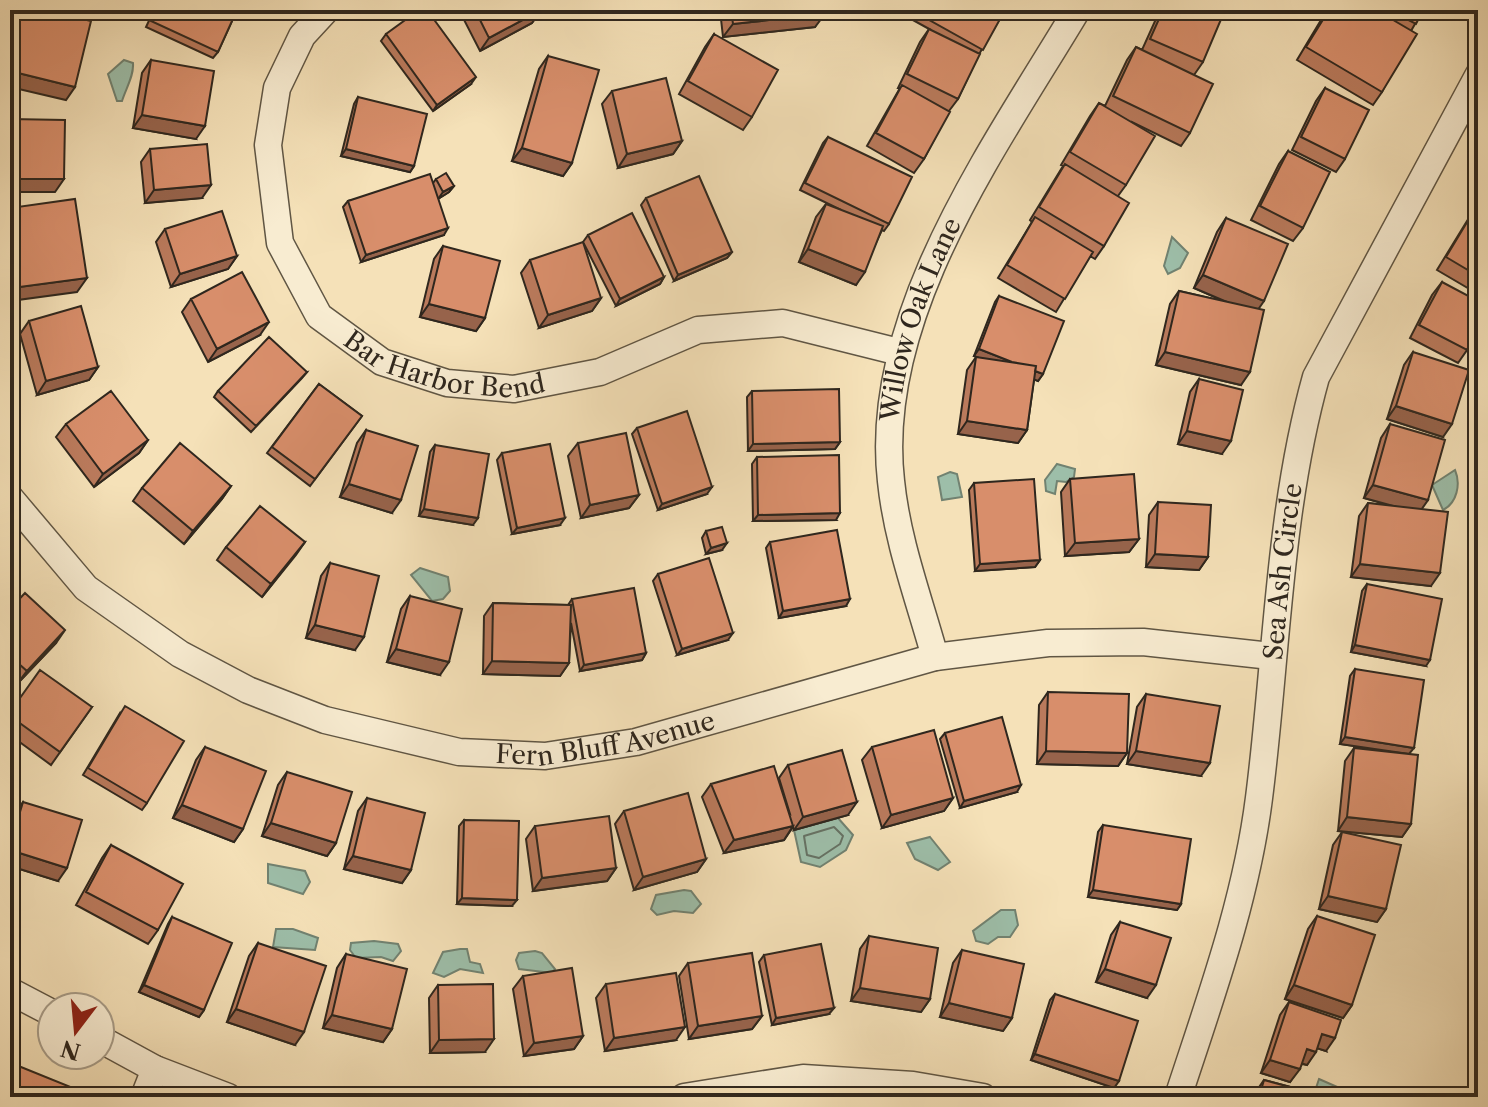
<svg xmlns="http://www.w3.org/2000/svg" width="1488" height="1107" viewBox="0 0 1488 1107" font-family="'Libre Caslon Text',serif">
<rect width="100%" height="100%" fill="#f5e1b8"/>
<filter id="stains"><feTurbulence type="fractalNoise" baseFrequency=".0025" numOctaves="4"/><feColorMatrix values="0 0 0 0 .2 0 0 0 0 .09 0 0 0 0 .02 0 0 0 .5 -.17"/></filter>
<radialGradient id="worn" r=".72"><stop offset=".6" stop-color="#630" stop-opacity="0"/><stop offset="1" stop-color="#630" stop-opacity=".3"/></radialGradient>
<!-- water -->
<path fill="#9dbea9" stroke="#718271" stroke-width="2" d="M 124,60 L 133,63 C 134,76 126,88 122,101 L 117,101 L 108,74 Z
M 1172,237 L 1188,253 L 1180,268 L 1168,274 L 1164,266 Z
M 1057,464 L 1075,469 L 1074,477 L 1066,482 L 1057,481 L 1055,494 L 1046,491 L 1045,480 Z
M 1455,470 C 1461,484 1457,503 1443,510 L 1432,485 Z
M 950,472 L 957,474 L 962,497 L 942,500 L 938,477 Z
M 420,568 L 448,577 L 450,591 L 443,599 L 432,601 L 411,575 Z
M 838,818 L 853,835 L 846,850 L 820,867 L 801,862 L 794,830 Z
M 930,837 L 950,862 L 938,870 L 915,859 L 907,843 Z
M 268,864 L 305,871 L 310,882 L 303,894 L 268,883 Z
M 684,890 L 691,891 L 701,904 L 693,913 L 674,911 L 657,915 L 651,909 L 656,895 Z
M 1001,910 L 1015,910 L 1018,925 L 1010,937 L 998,937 L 988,944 L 976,941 L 973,931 Z
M 276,929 L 293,929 L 318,938 L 315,950 L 273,947 Z
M 374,941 L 398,944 L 401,951 L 393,961 L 381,957 L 356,958 L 350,950 L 351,943 Z
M 460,949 L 467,949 L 470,962 L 480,964 L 483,973 L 460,969 L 444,977 L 433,973 L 443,952 Z
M 535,951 L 542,953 L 555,969 L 552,973 L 519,969 L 516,960 L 519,953 Z
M 1319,1079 L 1351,1093 L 1349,1097 L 1313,1097 Z"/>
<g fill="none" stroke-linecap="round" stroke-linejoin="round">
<!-- shore -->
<path stroke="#667264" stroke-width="2" d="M 834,827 L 843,836 L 840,844 L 819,858 L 807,855 L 804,836 Z"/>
<!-- minor casing -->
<g stroke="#605644" stroke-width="29">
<g id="minor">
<path id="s1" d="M 326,10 L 302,36 L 277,88 L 268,145 L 280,243 L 319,316 L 382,362 L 447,383 L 514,389 L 600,372 L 698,330 L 783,323 L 899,352"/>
<path id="s2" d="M 10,498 L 86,588 L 180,654 L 248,690 L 325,720 L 459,752 L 545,756 L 636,742 L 935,657 L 1048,643 L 1143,642 L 1271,656"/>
<path id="s3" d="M 935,657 C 919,599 897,541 891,481 C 872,315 995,147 1077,10"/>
<path d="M 10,991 L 52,1013"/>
<path d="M 100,1039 L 155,1069 L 228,1097"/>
<path d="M 144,1097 L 155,1069"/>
<path d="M 684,1097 L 803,1078 L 913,1085 L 983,1097"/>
<path id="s4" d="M 1178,1097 C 1210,999 1246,901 1259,798 C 1277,658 1278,513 1316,377 L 1478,76"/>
</g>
</g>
<!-- minor -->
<use href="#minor" stroke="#f8ecd1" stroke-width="26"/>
</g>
<!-- wall -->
<path fill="#ba7a5c" stroke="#2f271e" stroke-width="2" d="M 154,10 L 237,10 L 218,52 L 213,58 L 146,27 Z
M 459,10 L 541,10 L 532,23 L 480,51 Z
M 720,10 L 824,10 L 815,27 L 723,37 Z
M 915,10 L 1005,10 L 978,56 L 958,99 L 949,111 L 924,159 L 914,173 L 867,146 L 900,88 L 898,88 L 920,42 L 929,29 L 931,30 L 911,19 Z
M 1160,10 L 1205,10 L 1203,62 L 1194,75 L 1190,133 L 1181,146 L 1132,122 L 1126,185 L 1118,196 L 1104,246 L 1095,259 L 1090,256 L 1056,312 L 998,278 L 1032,222 L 1030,220 L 1063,166 L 1061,165 L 1090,116 L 1099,103 L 1105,106 L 1127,60 L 1136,47 L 1142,50 Z
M 1327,10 L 1423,10 L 1411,31 L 1382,92 L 1373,105 L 1297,60 Z
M 386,34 L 471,84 L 433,111 L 381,41 Z
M 714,34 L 752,117 L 743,130 L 679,94 L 705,47 Z
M 548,56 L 572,163 L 563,176 L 512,161 L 539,69 Z
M 151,60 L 196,139 L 133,128 L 142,73 Z
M 1325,88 L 1345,159 L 1336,172 L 1292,150 L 1316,101 Z
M 612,91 L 682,141 L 673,154 L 618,168 L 602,104 Z
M 358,97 L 414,166 L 410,172 L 341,156 L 354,104 Z
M 828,137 L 889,224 L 884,231 L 882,230 L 856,285 L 799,262 L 816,217 L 826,204 L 841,210 L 800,190 L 823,143 Z
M 150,149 L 202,198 L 145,203 L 141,162 Z
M 1288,151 L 1303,228 L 1293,241 L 1251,220 L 1279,164 Z
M 436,179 L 454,186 L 449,192 L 438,199 L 444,235 L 361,262 L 343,207 L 348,201 L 433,183 Z
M 646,198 L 732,252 L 727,258 L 674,281 L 641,205 Z
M 1478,203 L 1478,294 L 1437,270 Z
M 1226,218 L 1259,309 L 1241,385 L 1156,365 L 1170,304 L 1179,291 L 1226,302 L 1194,288 L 1217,232 Z
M 165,229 L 237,256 L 228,269 L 171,287 L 156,242 Z
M 588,235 L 664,277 L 660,284 L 616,306 L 583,242 Z
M 443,246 L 485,318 L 476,331 L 420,317 L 434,259 Z
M 530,260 L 601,298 L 592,311 L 539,328 L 521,273 Z
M 1442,282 L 1467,350 L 1458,363 L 1410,338 L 1432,295 Z
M 999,296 L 1043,374 L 1038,381 L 1034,379 L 1027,430 L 1018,443 L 958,434 L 967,370 L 976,357 L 978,357 L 974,356 L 995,302 Z
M 191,299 L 260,335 L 208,362 L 182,312 Z
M 29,321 L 98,367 L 89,380 L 37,395 L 20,334 Z
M 1413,352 L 1443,437 L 1387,419 L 1404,365 Z
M 307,372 L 302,378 L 251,432 L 214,397 L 218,391 Z
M 1199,379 L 1222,454 L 1178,444 L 1190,392 Z
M 319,384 L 362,416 L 310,486 L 267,453 Z
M 752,391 L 840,442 L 835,449 L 748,451 L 747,397 Z
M 66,424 L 148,440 L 139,453 L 94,487 L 56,437 Z
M 1390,424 L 1421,509 L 1431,586 L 1351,577 L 1359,516 L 1368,503 L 1392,506 L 1364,498 L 1381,438 Z
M 637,428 L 707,494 L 658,510 L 632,434 Z
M 366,430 L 392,513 L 340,497 L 357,443 Z
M 578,443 L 639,495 L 629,508 L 581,518 L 568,456 Z
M 435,445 L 473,525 L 419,516 L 430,452 Z
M 502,453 L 560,525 L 512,534 L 497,460 Z
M 757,457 L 836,520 L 753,521 L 752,464 Z
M 1070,479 L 1139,539 L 1129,552 L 1065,556 L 1061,492 Z
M 974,483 L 1040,560 L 1035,567 L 975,571 L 969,490 Z
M 231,486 L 222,499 L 184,544 L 133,501 L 142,488 Z
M 1158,502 L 1208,557 L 1199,570 L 1146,567 L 1149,515 Z
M 706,531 L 722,550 L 706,554 L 702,538 Z
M 305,542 L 262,597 L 217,560 L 226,547 Z
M 770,542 L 846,606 L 779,618 L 766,548 Z
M 330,563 L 355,650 L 306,638 L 321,576 Z
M 658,574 L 728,640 L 677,655 L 653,581 Z
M 1367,584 L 1426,666 L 1351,652 L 1362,591 Z
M 410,596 L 440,675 L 387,662 L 401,609 Z
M 572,599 L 646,653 L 642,660 L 580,671 L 571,623 L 569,663 L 560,676 L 483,674 L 484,616 L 493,603 L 568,605 Z
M 10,609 L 56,643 L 17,684 L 10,677 Z
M 1355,669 L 1409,754 L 1411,824 L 1402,837 L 1338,831 L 1345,761 L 1354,748 L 1402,753 L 1340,744 L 1350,676 Z
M 1048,692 L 1127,753 L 1118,766 L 1037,764 L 1039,705 Z
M 1146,694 L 1201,776 L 1127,764 L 1137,707 Z
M 92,707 L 51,765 L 10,735 L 10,712 Z
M 120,713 L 147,803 L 142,810 L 83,775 Z
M 945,733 L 1017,792 L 960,808 L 940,739 Z
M 205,747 L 243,829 L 234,842 L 173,818 L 196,760 Z
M 872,747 L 953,798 L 944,811 L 882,828 L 862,760 Z
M 788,765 L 848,815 L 794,830 L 793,827 L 784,840 L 724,853 L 702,797 L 711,784 L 790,814 L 779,778 Z
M 287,772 L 336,843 L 327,856 L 262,836 L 278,785 Z
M 367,798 L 411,870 L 402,883 L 344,869 L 358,811 Z
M 23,802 L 58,881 L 10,866 L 10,828 L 14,815 Z
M 624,811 L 706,859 L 697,872 L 634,890 L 615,824 Z
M 464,820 L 512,906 L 457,904 L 459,826 Z
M 1103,825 L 1181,904 L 1177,910 L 1088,897 L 1098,832 Z
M 535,826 L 616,868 L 607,881 L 533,891 L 526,839 Z
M 1342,832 L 1386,909 L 1377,922 L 1319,909 L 1333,845 Z
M 111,845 L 158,930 L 148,944 L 76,905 L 102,858 Z
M 1317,916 L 1352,1005 L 1343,1018 L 1285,999 L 1308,929 Z
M 172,917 L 204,1010 L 199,1017 L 139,992 L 168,924 Z
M 1120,922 L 1147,998 L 1096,982 L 1111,935 Z
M 869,936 L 930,999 L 921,1012 L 851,1001 L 860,949 Z
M 258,943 L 295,1045 L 227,1022 L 249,956 Z
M 962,950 L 1012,1018 L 1003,1031 L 940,1017 L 953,963 Z
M 346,954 L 392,1029 L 383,1042 L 323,1028 L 337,968 Z
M 764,955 L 829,1014 L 772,1025 L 759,962 Z
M 688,963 L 762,1016 L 752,1029 L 689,1039 L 679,976 Z
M 523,976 L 583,1036 L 574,1049 L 524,1056 L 513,989 Z
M 606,984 L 676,1040 L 605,1051 L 596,998 Z
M 438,985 L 485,1052 L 430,1053 L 429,998 Z
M 1055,994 L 1114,1088 L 1031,1060 L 1050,1000 Z
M 1289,1002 L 1326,1051 L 1317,1048 L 1307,1065 L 1302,1064 L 1290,1082 L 1261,1073 L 1280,1015 Z
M 1264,1080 L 1328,1097 L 1253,1097 L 1255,1093 Z"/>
<!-- shaded-wall -->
<path fill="#97634b" stroke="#2f271e" stroke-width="2" d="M 541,10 L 532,23 L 480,51 L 489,38 Z
M 1211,10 L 1223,10 L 1220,14 Z
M 825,14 L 815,27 L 723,37 L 733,24 Z
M 10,71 L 75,87 L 66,100 L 10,87 Z
M 476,77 L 471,84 L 433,111 L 437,105 Z
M 142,115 L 205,126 L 196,139 L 133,128 Z
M 682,141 L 673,154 L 618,168 L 627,154 Z
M 522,148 L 572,163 L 563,176 L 512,161 Z
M 346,149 L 414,166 L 410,172 L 341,156 Z
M 10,179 L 64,179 L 55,192 L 10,192 Z
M 211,185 L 202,198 L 145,203 L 154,190 Z
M 454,186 L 449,192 L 438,199 L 443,192 Z
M 448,228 L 444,235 L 361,262 L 366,255 Z
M 808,249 L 865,272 L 856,285 L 799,262 Z
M 732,252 L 727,258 L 674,281 L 678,275 Z
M 237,256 L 228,269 L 171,287 L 180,274 Z
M 1203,275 L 1264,301 L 1255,314 L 1194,288 Z
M 664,277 L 660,284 L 616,306 L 620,299 Z
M 87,278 L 77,292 L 10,301 L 10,291 L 12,288 Z
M 601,298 L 592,311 L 539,328 L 548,315 Z
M 429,304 L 485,318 L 476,331 L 420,317 Z
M 269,322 L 260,335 L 208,362 L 217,349 Z
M 979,349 L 1043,374 L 1038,381 L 974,356 Z
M 1165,352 L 1250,372 L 1241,385 L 1156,365 Z
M 98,367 L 89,380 L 37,395 L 46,381 Z
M 1396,406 L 1452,424 L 1443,437 L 1387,419 Z
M 967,421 L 1027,430 L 1018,443 L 958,434 Z
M 1187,431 L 1231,441 L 1222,454 L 1178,444 Z
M 148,440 L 139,453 L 94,487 L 103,474 Z
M 840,442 L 835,449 L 748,451 L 753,444 Z
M 349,484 L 401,500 L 392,513 L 340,497 Z
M 1373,485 L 1428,500 L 1419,513 L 1364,498 Z
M 231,486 L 222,499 L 184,544 L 193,531 Z
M 712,487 L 707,494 L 658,510 L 662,504 Z
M 639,495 L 629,508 L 581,518 L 590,505 Z
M 424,509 L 478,518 L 473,525 L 419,516 Z
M 840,513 L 836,520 L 753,521 L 758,515 Z
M 565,518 L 560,525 L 512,534 L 517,528 Z
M 1139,539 L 1129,552 L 1065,556 L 1075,543 Z
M 305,542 L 296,555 L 262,597 L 271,584 Z
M 727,543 L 722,550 L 706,554 L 711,548 Z
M 1155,554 L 1208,557 L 1199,570 L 1146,567 Z
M 1040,560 L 1035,567 L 975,571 L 980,564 Z
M 1360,564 L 1440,573 L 1431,586 L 1351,577 Z
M 850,599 L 846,606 L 779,618 L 783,611 Z
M 315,625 L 364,637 L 355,650 L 306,638 Z
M 65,630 L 56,643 L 17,684 L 27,671 Z
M 733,633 L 728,640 L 677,655 L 682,649 Z
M 1355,645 L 1430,660 L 1426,666 L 1351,652 Z
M 396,649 L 449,662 L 440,675 L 387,662 Z
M 646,653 L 642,660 L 580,671 L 584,665 Z
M 492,661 L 569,663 L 560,676 L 483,674 Z
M 1345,737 L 1414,748 L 1409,754 L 1340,744 Z
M 1046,751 L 1127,753 L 1118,766 L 1037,764 Z
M 1136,751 L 1210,763 L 1201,776 L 1127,764 Z
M 1021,785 L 1017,792 L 960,808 L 964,801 Z
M 953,798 L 944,811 L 882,828 L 891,815 Z
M 857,802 L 848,815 L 794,830 L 803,817 Z
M 182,805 L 243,829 L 234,842 L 173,818 Z
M 1347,817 L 1411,824 L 1402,837 L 1338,831 Z
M 271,823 L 336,843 L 327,856 L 262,836 Z
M 793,826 L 784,840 L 724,853 L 734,840 Z
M 10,850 L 67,868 L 58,881 L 10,866 Z
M 353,856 L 411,870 L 402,883 L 344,869 Z
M 706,859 L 697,872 L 634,890 L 643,877 Z
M 616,868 L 607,881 L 533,891 L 542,878 Z
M 1093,890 L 1181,904 L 1177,910 L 1088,897 Z
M 1328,896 L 1386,909 L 1377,922 L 1319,909 Z
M 462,898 L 517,900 L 512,906 L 457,904 Z
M 1105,969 L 1156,985 L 1147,998 L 1096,982 Z
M 144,985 L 204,1010 L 199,1017 L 139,992 Z
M 1294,985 L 1352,1005 L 1343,1018 L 1285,999 Z
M 860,988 L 930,999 L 921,1012 L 851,1001 Z
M 949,1003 L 1012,1018 L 1003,1031 L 940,1017 Z
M 834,1008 L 829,1014 L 772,1025 L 776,1018 Z
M 236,1009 L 304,1032 L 295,1045 L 227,1022 Z
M 332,1015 L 392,1029 L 383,1042 L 323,1028 Z
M 762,1016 L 752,1029 L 689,1039 L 698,1026 Z
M 685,1027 L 676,1040 L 605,1051 L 614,1038 Z
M 1322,1034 L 1335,1038 L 1326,1051 L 1313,1047 Z
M 583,1036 L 574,1049 L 524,1056 L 534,1043 Z
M 494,1039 L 485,1052 L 430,1053 L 439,1040 Z
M 1307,1049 L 1316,1052 L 1307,1065 L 1297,1062 Z
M 1035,1054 L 1119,1081 L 1114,1088 L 1031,1060 Z
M 1270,1060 L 1300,1069 L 1290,1082 L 1261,1073 Z"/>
<!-- building -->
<path fill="#d88e6b" stroke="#2f271e" stroke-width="2" d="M 11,10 L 44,10 L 91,21 L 75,87 L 10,71 L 10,15 Z
M 156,10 L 237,10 L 218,52 L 151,21 Z
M 419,10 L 427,10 L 476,77 L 437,105 L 386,34 Z
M 475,10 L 541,10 L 489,38 Z
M 731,10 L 824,10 L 825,14 L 733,24 Z
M 916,10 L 1005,10 L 983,50 L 915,12 Z
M 1163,10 L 1205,10 L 1222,17 L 1203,62 L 1150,39 Z
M 1329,10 L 1376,10 L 1417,34 L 1382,92 L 1306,47 Z
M 1389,10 L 1423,10 L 1416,24 Z
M 929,29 L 980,54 L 958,99 L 907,74 Z
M 714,34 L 778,70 L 752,117 L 688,81 Z
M 1136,47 L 1213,84 L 1190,133 L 1113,96 Z
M 548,56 L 599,70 L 572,163 L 522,148 Z
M 151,60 L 214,71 L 205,126 L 142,115 Z
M 666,78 L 682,141 L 627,154 L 612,91 Z
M 902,85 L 950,112 L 924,159 L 876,133 Z
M 1325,88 L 1369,110 L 1345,159 L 1301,137 Z
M 358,97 L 427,114 L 414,166 L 346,149 Z
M 1099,103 L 1155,136 L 1126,185 L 1070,152 Z
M 10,119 L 65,120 L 64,179 L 10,179 Z
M 828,137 L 912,177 L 889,224 L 805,183 Z
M 207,144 L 211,185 L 154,190 L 150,149 Z
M 1288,151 L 1330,172 L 1303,228 L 1260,206 Z
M 1065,164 L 1129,203 L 1104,246 L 1039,207 Z
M 446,173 L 454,186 L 443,192 L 436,179 Z
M 430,174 L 448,228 L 366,255 L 348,201 Z
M 699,176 L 732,252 L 678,275 L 646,198 Z
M 75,199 L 87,278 L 12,288 L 10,274 L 10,208 Z
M 826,204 L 883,226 L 865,272 L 808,249 Z
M 1478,204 L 1478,276 L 1446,257 Z
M 222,211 L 237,256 L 180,274 L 165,229 Z
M 632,213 L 664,277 L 620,299 L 588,235 Z
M 1035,217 L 1093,252 L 1065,299 L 1007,265 Z
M 1226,218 L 1288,244 L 1264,301 L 1203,275 Z
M 583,242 L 601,298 L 548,315 L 530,260 Z
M 443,246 L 500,261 L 485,318 L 429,304 Z
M 242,272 L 269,322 L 217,349 L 191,299 Z
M 1442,282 L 1478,301 L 1478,329 L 1467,350 L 1419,325 Z
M 1179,291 L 1264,310 L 1250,372 L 1165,352 Z
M 999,296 L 1064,321 L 1043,374 L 1035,371 L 1036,366 L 1012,362 L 979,349 Z
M 81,306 L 98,367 L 46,381 L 29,321 Z
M 269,337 L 307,372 L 256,426 L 218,391 Z
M 1413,352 L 1469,370 L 1452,424 L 1396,406 Z
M 976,357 L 1036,366 L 1027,430 L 967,421 Z
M 1199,379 L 1243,390 L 1231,441 L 1187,431 Z
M 319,384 L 362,416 L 315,479 L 272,447 Z
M 839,389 L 840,442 L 753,444 L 752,391 Z
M 111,391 L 148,440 L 103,474 L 66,424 Z
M 687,411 L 712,487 L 662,504 L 637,428 Z
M 1390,424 L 1445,440 L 1428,500 L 1373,485 Z
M 366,430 L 418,446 L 401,500 L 349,484 Z
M 626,433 L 639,495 L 590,505 L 578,443 Z
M 180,443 L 231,486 L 193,531 L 142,488 Z
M 550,444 L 565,518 L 517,528 L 502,453 Z
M 435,445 L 489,454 L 478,518 L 424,509 Z
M 839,455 L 840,513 L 758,515 L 757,457 Z
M 1134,474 L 1139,539 L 1075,543 L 1070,479 Z
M 1034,479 L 1040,560 L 980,564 L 974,483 Z
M 1158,502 L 1211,505 L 1208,557 L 1155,554 Z
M 1368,503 L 1448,512 L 1440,573 L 1360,564 Z
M 260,506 L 305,542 L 271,584 L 226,547 Z
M 722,527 L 727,543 L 711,548 L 706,531 Z
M 837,530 L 850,599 L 783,611 L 770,542 Z
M 709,558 L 733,633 L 682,649 L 658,574 Z
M 330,563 L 379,576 L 364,637 L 315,625 Z
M 1367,584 L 1442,599 L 1430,660 L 1355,645 Z
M 634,588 L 646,653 L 584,665 L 572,599 Z
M 25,593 L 65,630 L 27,671 L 10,656 L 10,609 Z
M 410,596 L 462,609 L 449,662 L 396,649 Z
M 493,603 L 571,605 L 569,663 L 492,661 Z
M 1355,669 L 1424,680 L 1414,748 L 1345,737 Z
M 40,670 L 92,707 L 60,752 L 10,716 L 10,712 Z
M 1048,692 L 1129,694 L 1127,753 L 1046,751 Z
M 1146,694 L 1220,706 L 1210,763 L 1136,751 Z
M 125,706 L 184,741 L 147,803 L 88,768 Z
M 1002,717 L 1021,785 L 964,801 L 945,733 Z
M 934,730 L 953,798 L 891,815 L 872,747 Z
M 205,747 L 266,771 L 243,829 L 182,805 Z
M 1354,748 L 1418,755 L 1411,824 L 1347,817 Z
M 842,750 L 857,802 L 803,817 L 788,765 Z
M 774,766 L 793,826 L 734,840 L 711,784 Z
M 287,772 L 352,792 L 336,843 L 271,823 Z
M 688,793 L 706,859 L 643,877 L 624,811 Z
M 367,798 L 425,813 L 411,870 L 353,856 Z
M 23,802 L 82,820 L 67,868 L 10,850 L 10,845 Z
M 609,816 L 616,868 L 542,878 L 535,826 Z
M 464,820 L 519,821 L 517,900 L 462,898 Z
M 1103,825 L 1191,839 L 1181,904 L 1093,890 Z
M 1342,832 L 1401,845 L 1386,909 L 1328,896 Z
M 111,845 L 183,884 L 158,930 L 86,892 Z
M 1317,916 L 1375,935 L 1352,1005 L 1294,985 Z
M 172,917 L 232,943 L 204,1010 L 144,985 Z
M 1120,922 L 1171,938 L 1156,985 L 1105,969 Z
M 869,936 L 938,948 L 930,999 L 860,988 Z
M 258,943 L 326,966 L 304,1032 L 236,1009 Z
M 821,944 L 834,1008 L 776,1018 L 764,955 Z
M 962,950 L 1024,964 L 1012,1018 L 949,1003 Z
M 752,953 L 762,1016 L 698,1026 L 688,963 Z
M 346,954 L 407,969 L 392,1029 L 332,1015 Z
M 572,968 L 583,1036 L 534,1043 L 523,976 Z
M 676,973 L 685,1027 L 614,1038 L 606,984 Z
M 493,984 L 494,1039 L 439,1040 L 438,985 Z
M 1055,994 L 1138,1021 L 1119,1081 L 1035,1054 Z
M 1289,1002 L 1341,1020 L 1335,1038 L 1322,1034 L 1316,1052 L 1307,1049 L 1300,1069 L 1270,1060 Z
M 16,1065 L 73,1088 L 69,1097 L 10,1097 L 10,1079 Z
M 1264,1080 L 1328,1097 L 1259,1097 Z"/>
<g text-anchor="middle" stroke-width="7" stroke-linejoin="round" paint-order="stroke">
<!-- street labels -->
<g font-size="26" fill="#2f271e" stroke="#f8ecd1">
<text dy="9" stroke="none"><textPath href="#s3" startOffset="348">Willow Oak Lane</textPath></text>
<text dy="9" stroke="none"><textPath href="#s1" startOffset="472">Bar Harbor Bend</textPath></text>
<text dy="9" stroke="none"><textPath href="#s4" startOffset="538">Sea Ash Circle</textPath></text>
<text dy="9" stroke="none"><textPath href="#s2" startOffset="678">Fern Bluff Avenue</textPath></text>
</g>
</g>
<!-- margin -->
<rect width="1488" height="1107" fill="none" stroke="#f5e1b8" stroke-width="40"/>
<rect x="12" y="12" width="1464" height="1083" fill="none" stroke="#2f271e" stroke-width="4"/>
<rect x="20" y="20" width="1448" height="1067" fill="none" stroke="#2f271e" stroke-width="2"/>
<!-- north arrow -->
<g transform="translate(76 1031) rotate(196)"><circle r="38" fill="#f8ecd1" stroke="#a89d89" stroke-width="2"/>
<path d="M0-6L14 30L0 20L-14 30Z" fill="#8f2418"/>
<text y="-12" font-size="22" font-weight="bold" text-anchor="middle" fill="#2f271e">N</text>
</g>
<rect width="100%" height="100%" filter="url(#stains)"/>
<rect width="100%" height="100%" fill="url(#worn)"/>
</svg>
